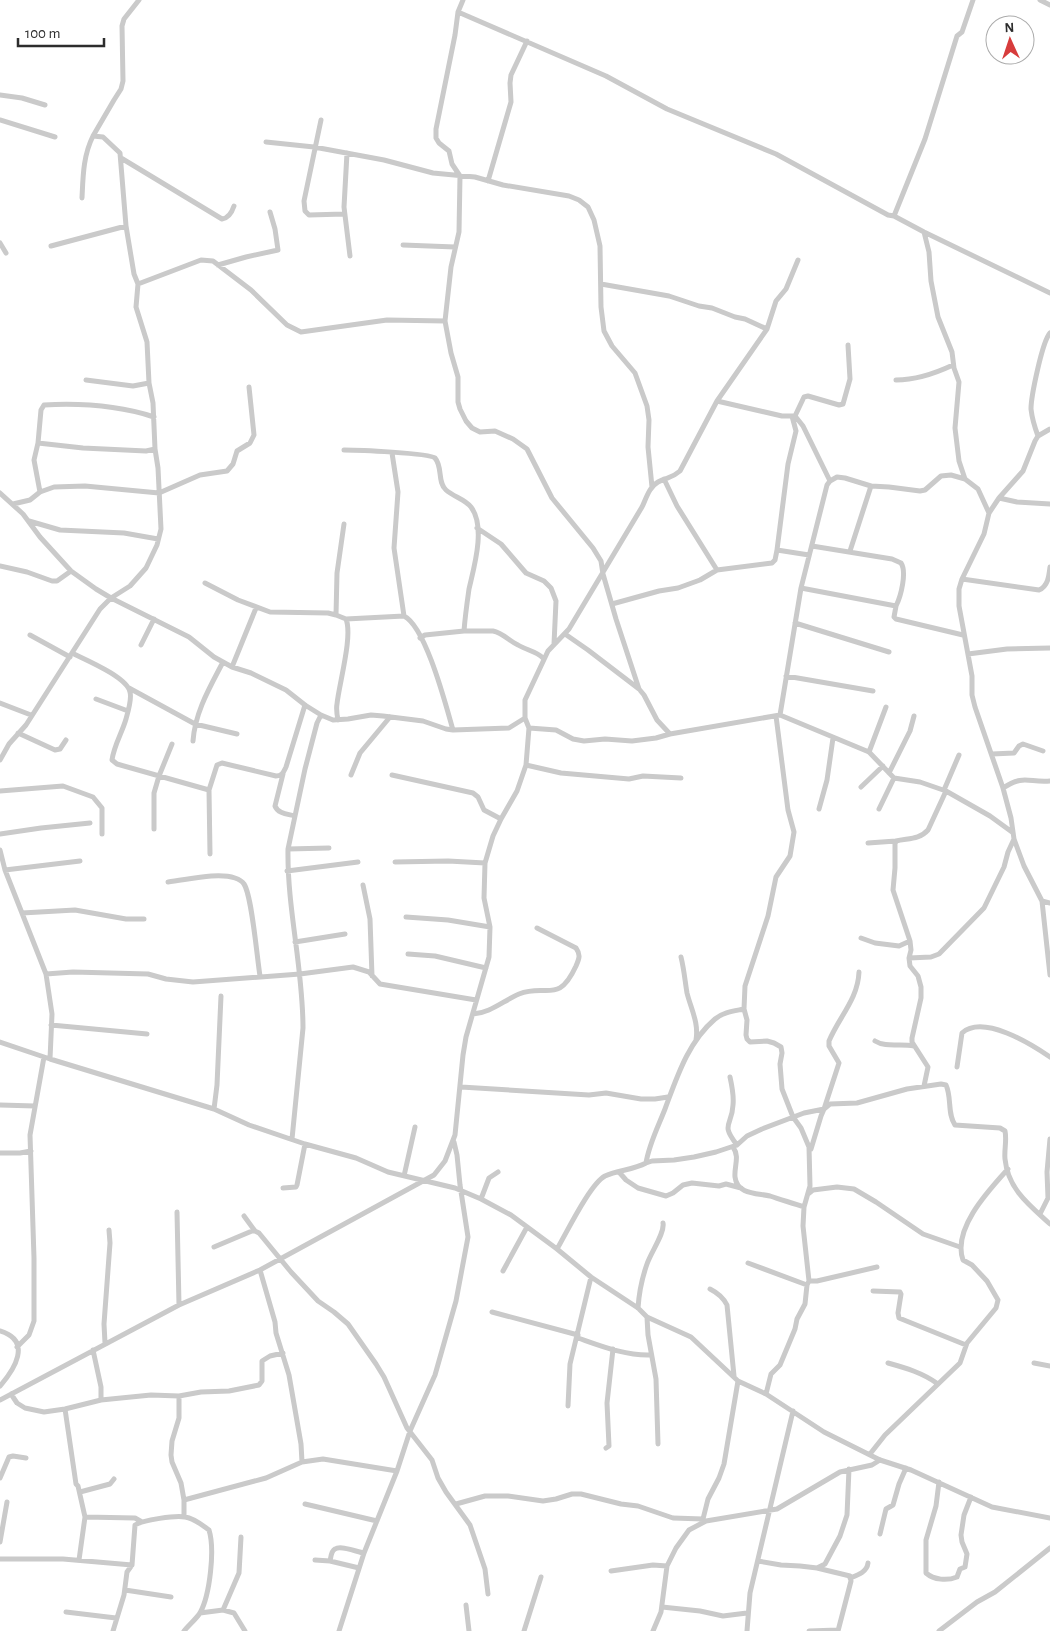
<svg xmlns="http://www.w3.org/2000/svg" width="1050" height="1631" viewBox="0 0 1050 1631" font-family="'Alegreya Sans',sans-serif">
<rect width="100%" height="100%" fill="#fff"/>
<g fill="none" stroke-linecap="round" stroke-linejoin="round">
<!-- street -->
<path stroke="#cacaca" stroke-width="5" d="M 463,0 L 458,12 L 606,76 L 667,109 L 776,154 L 888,215 L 894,216 L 924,232 L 1050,293
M 1040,0 L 1050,5
M 458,12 L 455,35 L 436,129 L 436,138 L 439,143 L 449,151 L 452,164 L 460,176 L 459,232 L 451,267 L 445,321 L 451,353 L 458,377 L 458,402 L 460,409 L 466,421 L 472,428 L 480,432 L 495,431 L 513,439 L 527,449 L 552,498 L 593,548 L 601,561 L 603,574 L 616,619 L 639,689
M 0,95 L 22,98 L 45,105
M 0,120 L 55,137
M 321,120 L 304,201 L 305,211 L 309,215 L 344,214
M 266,142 L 314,147 L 384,160 L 433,173 L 475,177 L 503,185 L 569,196 L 579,200 L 588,207 L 594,220 L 600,246 L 601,307 L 604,331 L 612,346 L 635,373 L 647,406 L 649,420 L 648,447 L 652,487
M 347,153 L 344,207 L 350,256
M 121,158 L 222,219 C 229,218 232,212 234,206
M 488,181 L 511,102 L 510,83 L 511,75 L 527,41
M 82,198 C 83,177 83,156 93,136
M 894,216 L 925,139 L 957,36 L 962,32 L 973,0
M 924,232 L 929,252 L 931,281 L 938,317 L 952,352 L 954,368 L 959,382 L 955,428 L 959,461 L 965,479
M 0,243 L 6,253
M 403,245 L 455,247
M 51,246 L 126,226
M 218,265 L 246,257 L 278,250 L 275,229 L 270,212
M 138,284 L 201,260 L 213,261 L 251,290 L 287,325 L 301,332 L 387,320 L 445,321
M 601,284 L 669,296 L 699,306 L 712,308 L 735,317 L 745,319 L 767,329
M 86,380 L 133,386 L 149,383
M 896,380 C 916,380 936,373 953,365
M 717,401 L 782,416 L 795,416 L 804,397 L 808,396 L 839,405 L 843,404 L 850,379 L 848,345
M 795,416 L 803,426 L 830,481
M 1038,436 C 1035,428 1032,418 1031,409 C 1031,397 1042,342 1050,333
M 38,443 L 41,410 L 44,405 C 80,403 120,406 154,417
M 344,450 C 357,450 429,453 435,458 C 443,467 437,482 446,490 C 454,497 465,499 471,507 C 486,527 474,567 469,589 C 467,603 465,617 464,631
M 392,453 L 398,492 L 394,548 L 404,616
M 664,479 L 677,506 L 717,570
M 40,492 L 34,460 L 38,443 L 83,448 L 146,451 L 155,449
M 0,493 L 23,514 L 40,537 L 71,571 L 96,589 L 111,598 L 189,637 L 214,657 L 232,667 L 251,673 L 286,690 L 305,705 L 321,715 L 333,720 L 348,719 L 371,715 L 383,716 L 423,721 L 446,729 L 453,730 L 509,728 L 525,718
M 999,498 L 1017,502 L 1050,504
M 13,504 L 30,500 L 40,492 L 54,487 L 85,486 L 159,493 L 200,475 L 227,471 L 233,464 L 237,451 L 250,443 L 254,435 L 249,387
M 989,513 L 999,498 L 1023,471 L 1035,441 L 1038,436 L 1050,429
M 29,521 L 60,530 L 124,533 L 158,539
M 344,524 L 337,573 L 336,615 L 346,619 L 404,616 C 426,627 446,706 453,730
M 477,528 L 501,544 L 526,573 L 544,581 L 551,588 L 556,601 L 554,644
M 812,546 L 892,559 L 901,563 C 907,572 901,596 896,606
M 777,550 L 788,464 L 796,431 L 792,416
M 850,551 L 871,486
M 0,566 L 27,572 L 52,581 L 57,581 L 71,571
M 962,579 L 1039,590 C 1048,586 1049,576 1050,567
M 205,583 L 238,600 L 270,612 L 328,613 L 336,615
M 801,588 L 896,606 L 894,617 L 896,619 L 963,635
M 612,604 L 659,591 L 678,588 L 700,580 L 717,570 L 772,563 L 775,560 L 777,550 L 809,555
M 795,623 L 889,652
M 565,634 L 588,650 L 639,689 L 644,695 L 657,720 L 670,734
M 30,635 L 70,657
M 420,638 L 425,635 L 464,631 L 493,631 C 503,633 509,641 518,645 C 526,650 536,651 543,658
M 141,645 L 154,619
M 72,653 C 86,660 127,677 130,692 C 132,699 128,712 126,719 C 122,733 114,745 112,760 L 117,764 L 209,790
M 968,654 L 1007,649 L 1050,648
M 232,667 L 256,608
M 786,676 L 873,691
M 129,688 L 195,724 L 237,734
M 96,699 L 128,711
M 0,703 L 31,715
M 321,715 L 317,723 L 305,769 L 288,849 L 329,848
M 780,715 L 801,588 L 827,485 L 830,481 L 837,477 L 845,478 L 871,486 L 889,487 L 920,491 L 925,490 L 941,476 L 951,475 L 965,479 L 978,489 L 989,513 L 984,534 L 962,579 L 959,589 L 959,606 L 972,676 L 972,695 L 975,707 L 1003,788 L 1011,818 L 1014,839 L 1024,866 L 1042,901 L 1050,975
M 338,720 C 337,715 336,709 337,704 C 339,684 353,636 346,619
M 529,728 L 556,730 L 573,739 L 584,741 L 605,739 L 632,741 L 656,738 L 670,734 L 780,715 L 869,752 L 894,778 L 920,782 L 946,791 L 990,816 L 1012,832
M 18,733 L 55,750 L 60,749 L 66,740
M 193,741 C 195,712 210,687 223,662
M 869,752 L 886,707
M 992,754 L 1014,753 L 1019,746 L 1023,744 L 1043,751
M 0,760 L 9,744 L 26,725 L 100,609 L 111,598 L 130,586 L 146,568 L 157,545 L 161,529 L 158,468 L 155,449 L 153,403 L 149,383 L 147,342 L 136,307 L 138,284 L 134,274 L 126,226 L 120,153 L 103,137 L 93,136 L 114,100 L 121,89 L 123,81 L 122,26 L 124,19 L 139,0
M 526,765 L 561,773 L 629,779 L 643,776 L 681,778
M 889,773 L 910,731 L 914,716
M 283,774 L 275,806 C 278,814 288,814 295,816
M 351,775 L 360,753 L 390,717
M 392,775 L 473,793 L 478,797 L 484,810 L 501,819
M 861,787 L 883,766
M 1003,788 C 1024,774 1029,783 1050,781
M 944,790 L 959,755
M 0,791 L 63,786 L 93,797 L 102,808 L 102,834
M 819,809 L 827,780 L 833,738
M 879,809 L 894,778
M 154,829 L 154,793 L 159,776 L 172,744
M 0,834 L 41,828 L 90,823
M 868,843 L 896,841
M 288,849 C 287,909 303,967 303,1028 L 292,1139
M 0,850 L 5,870 L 46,974 L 52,1014 L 50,1059
M 210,854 L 209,790 L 217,765 L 222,763 L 276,776 C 282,776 283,773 286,767 L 305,705
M 395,862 L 448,861 L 485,863
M 5,870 L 80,861
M 287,871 L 358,862
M 168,882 C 187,880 217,872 235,878 C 238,879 242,881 244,884 C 252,896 257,958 260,976
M 363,885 L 370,919 L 372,976
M 1042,901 L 1050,903
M 22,913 L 75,910 L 126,919 L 144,919
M 406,917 L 448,920 L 490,927
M 861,938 L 875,943 L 899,946 L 910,941
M 295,942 L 345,934
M 408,954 L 435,956 L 486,968
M 681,957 C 684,969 685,981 687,993 C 691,1009 699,1023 696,1040
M 909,958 L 931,957 L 939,954 L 984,908 L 1004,867 L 1008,852 L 1014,839
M 46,974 L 73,972 L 148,974 L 166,979 L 193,982 L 300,974 L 353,967 L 369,972 L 380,984 L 476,1000
M 473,1014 C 490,1013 503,1001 519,994 C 547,983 558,1005 576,966 C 579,959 581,955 576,948 L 537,928
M 51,1025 L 147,1034
M 875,1041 C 886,1048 900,1043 914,1046
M 0,1042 L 50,1059 L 214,1109 L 249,1125 L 305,1144 L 356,1158 L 388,1172 L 455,1188 L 481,1199 L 511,1215 L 557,1249 L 591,1277 L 638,1308 L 647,1317 L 691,1337 L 738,1381 L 766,1394 L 824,1432 L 880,1460 L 911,1470 L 992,1507 L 1050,1518
M 957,1067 L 962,1033 C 983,1014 1031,1044 1050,1057
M 730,1077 C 732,1086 734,1096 733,1105 C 732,1127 720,1123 737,1145
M 924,1086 L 928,1067 L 912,1042 L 912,1038 L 921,998 L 921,987 L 918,976 L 910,966 L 909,958 L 911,950 L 910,941 L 893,890 L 895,868 L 895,844 L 896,841 C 908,838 919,840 928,830 L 946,791
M 461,1087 L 589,1095 L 606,1093 L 641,1099 L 655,1099 L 668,1097
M 0,1105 L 35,1106
M 214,1109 L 217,1085 L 221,996
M 733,1147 C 740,1157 734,1166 735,1177 C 737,1195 758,1193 770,1196 C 781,1200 793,1203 804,1207
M 811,1149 L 821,1116 L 824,1109 L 830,1104 L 857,1103 L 907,1089 L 941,1084 L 946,1085 C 952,1098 947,1113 955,1125 L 1000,1128 L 1005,1131 C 1007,1140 1004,1150 1005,1159 C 1008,1189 1029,1205 1050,1224
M 0,1153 L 20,1153 L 31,1151
M 646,1163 L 652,1161 L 674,1160 L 694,1157 L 716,1152 L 737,1145 L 747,1136 L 762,1129 L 804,1113 L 824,1109 L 839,1063 L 829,1046 L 829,1041 C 839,1017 858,999 859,972
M 619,1172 L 626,1180 L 638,1188 L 666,1196 L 673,1193 L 683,1185 L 692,1183 L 719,1186 L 726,1184 L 741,1188
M 404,1176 L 415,1127
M 283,1188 L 296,1187 L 297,1185 L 305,1144
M 808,1194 L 813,1190 L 837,1187 L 854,1189 L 876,1202 L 923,1234 L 960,1247
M 481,1199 L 489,1178 L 498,1172
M 177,1212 L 179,1305
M 1040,1214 L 1048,1198 L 1047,1172 L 1050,1139
M 244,1216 L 255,1231
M 214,1247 L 252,1231 L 255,1231 L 259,1233 L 291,1272 L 318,1301 L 334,1312 L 348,1324 L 376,1364 L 384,1377 L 407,1428 L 432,1460 L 438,1478 L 446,1492 L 470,1525 L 485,1569 L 488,1594
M 557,1249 C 567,1232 590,1184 605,1176 C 618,1170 633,1170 646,1163 C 649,1144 658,1127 665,1109 C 677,1077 688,1042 715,1019 C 723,1012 734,1011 744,1009
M 748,1263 L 807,1285
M 260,1270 L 275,1322 L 276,1333 L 289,1375 L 301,1444 L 302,1462
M 503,1271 L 527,1227
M 809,1281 L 817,1281 L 877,1267
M 710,1289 C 718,1293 723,1297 727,1305 L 734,1376
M 873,1291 L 900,1292 L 901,1294 L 898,1313 L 899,1318 L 966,1345
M 638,1308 C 639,1293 642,1278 647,1264 C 651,1252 665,1233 663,1223
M 492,1312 L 578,1335
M 647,1317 L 648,1335 L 656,1379 L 658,1444
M 0,1331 C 33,1341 14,1370 0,1386
M 578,1338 C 601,1346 626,1356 651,1355
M 105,1343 L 104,1324 L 110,1243 L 109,1230
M 17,1347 L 29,1335 L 34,1321 L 34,1258 L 30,1135 L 44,1057
M 93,1350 L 101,1387 L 101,1400
M 888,1363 C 906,1368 923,1373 938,1384
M 1034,1363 L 1050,1366
M 11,1394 L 17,1403 L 25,1408 L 44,1412 L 65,1409 L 101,1400 L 151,1395 L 179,1396 L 201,1392 L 229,1391 L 259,1385 L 262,1381 L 262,1361 L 270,1356 L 283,1353
M 766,1394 L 771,1374 L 780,1365 L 795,1329 L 797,1319 L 805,1304 L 807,1285 L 809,1281 L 803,1226 L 804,1207 L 810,1186 L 809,1147 L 801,1128 L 793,1117 L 782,1089 L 780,1064 L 782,1053 L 781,1047 L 774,1043 L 767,1041 L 750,1042 L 747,1039 L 746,1035 L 747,1020 L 744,1009 L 745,986 L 768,916 L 776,877 L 790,856 L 794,832 L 788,810 L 776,716
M 179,1396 L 179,1418 L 172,1441 L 171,1455 L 172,1462 L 181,1483 L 184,1500 L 184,1516
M 0,1400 L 179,1305 L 260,1270 L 434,1175 L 445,1161 L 455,1135 L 463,1055 L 466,1037 L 489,957 L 490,927 L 484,898 L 485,863 L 493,836 L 501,819 L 517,791 L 526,765 L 529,728 L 525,718 L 525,700 L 548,651 L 569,629 L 642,507 C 646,499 649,487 658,482 C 667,477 671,479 680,471 L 717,401 L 767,329 L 776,301 L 786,289 L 798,260
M 568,1406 L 570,1364 L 591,1277
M 65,1409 L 76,1484 L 78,1486 L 85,1517 L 79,1560
M 606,1448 L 609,1446 L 607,1403 L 613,1349
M 870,1454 L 885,1435 L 960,1363 L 967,1343 L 996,1308 L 998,1300 L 987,1281 L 972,1265 L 963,1260 C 952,1229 989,1190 1008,1169
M 0,1478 L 9,1457 L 13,1456 L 26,1458
M 939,1482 L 936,1506 L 926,1540 L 926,1573 C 934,1580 947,1581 957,1577 L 960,1569 L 965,1567 L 967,1554 L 962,1542 L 961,1535 L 964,1515 L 971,1497
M 80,1492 L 110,1484 L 114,1479
M 184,1500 L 266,1478 L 302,1462 L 323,1459 L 397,1471
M 305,1504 L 377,1521
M 456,1504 L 485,1496 L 508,1496 L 543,1501 L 556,1499 L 572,1494 L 581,1494 L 621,1504 L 638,1506 L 673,1518 L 703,1519
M 85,1517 L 135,1518 L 142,1522
M 705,1521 L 703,1519 L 708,1499 L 719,1478 L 724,1464 L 738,1381
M 880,1534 L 886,1509 L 893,1505 L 899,1484 L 906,1468
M 0,1542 L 7,1502
M 0,1559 L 63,1559 L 132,1565
M 315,1560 L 330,1561 L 359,1568
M 330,1561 C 331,1557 331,1551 335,1549 C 341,1545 357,1552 364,1553
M 758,1561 L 781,1565 L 800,1566 L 817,1568 L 825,1564 L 840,1536 L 847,1515 L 849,1469
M 817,1568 L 850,1576 L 851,1581 L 838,1631
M 611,1571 L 653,1565 L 667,1566
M 850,1578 C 858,1575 867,1572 868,1563
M 125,1590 L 171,1597
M 466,1605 L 469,1631
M 662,1607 L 700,1611 L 723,1616 L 747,1613
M 223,1610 L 239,1573 L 241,1537
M 66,1612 L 116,1618
M 200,1613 L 223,1610 L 234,1613 L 245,1631
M 113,1631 L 124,1595 L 127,1572 L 132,1565 L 135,1525 C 143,1520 176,1515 185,1517 C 194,1518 202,1525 209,1530 C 215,1549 210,1595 200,1613 C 196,1619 189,1625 184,1631
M 339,1631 L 364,1553 L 397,1471 L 410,1431 L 435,1375 L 456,1301 L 468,1237 L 460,1185 L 457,1155 L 454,1142
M 524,1631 L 541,1577
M 653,1631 L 661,1612 L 667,1566 L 676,1548 L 689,1530 L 706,1521 L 777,1509 L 840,1472 L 872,1465 L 880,1460
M 747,1631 L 750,1593 L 793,1411
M 809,1631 L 838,1630
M 939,1631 L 977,1602 L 995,1592 L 1050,1548"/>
</g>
<!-- north arrow -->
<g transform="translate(1010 40) rotate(357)"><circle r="24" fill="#ffffff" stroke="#ababab"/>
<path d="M0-4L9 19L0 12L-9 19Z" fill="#d73c3c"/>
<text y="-8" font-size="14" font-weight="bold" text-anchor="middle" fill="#2d2d2d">N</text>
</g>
<!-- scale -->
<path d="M18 38v8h86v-8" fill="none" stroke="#2d2d2d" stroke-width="2.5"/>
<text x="25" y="38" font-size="15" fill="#2d2d2d" stroke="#ffffff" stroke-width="4" paint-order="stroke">100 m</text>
</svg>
